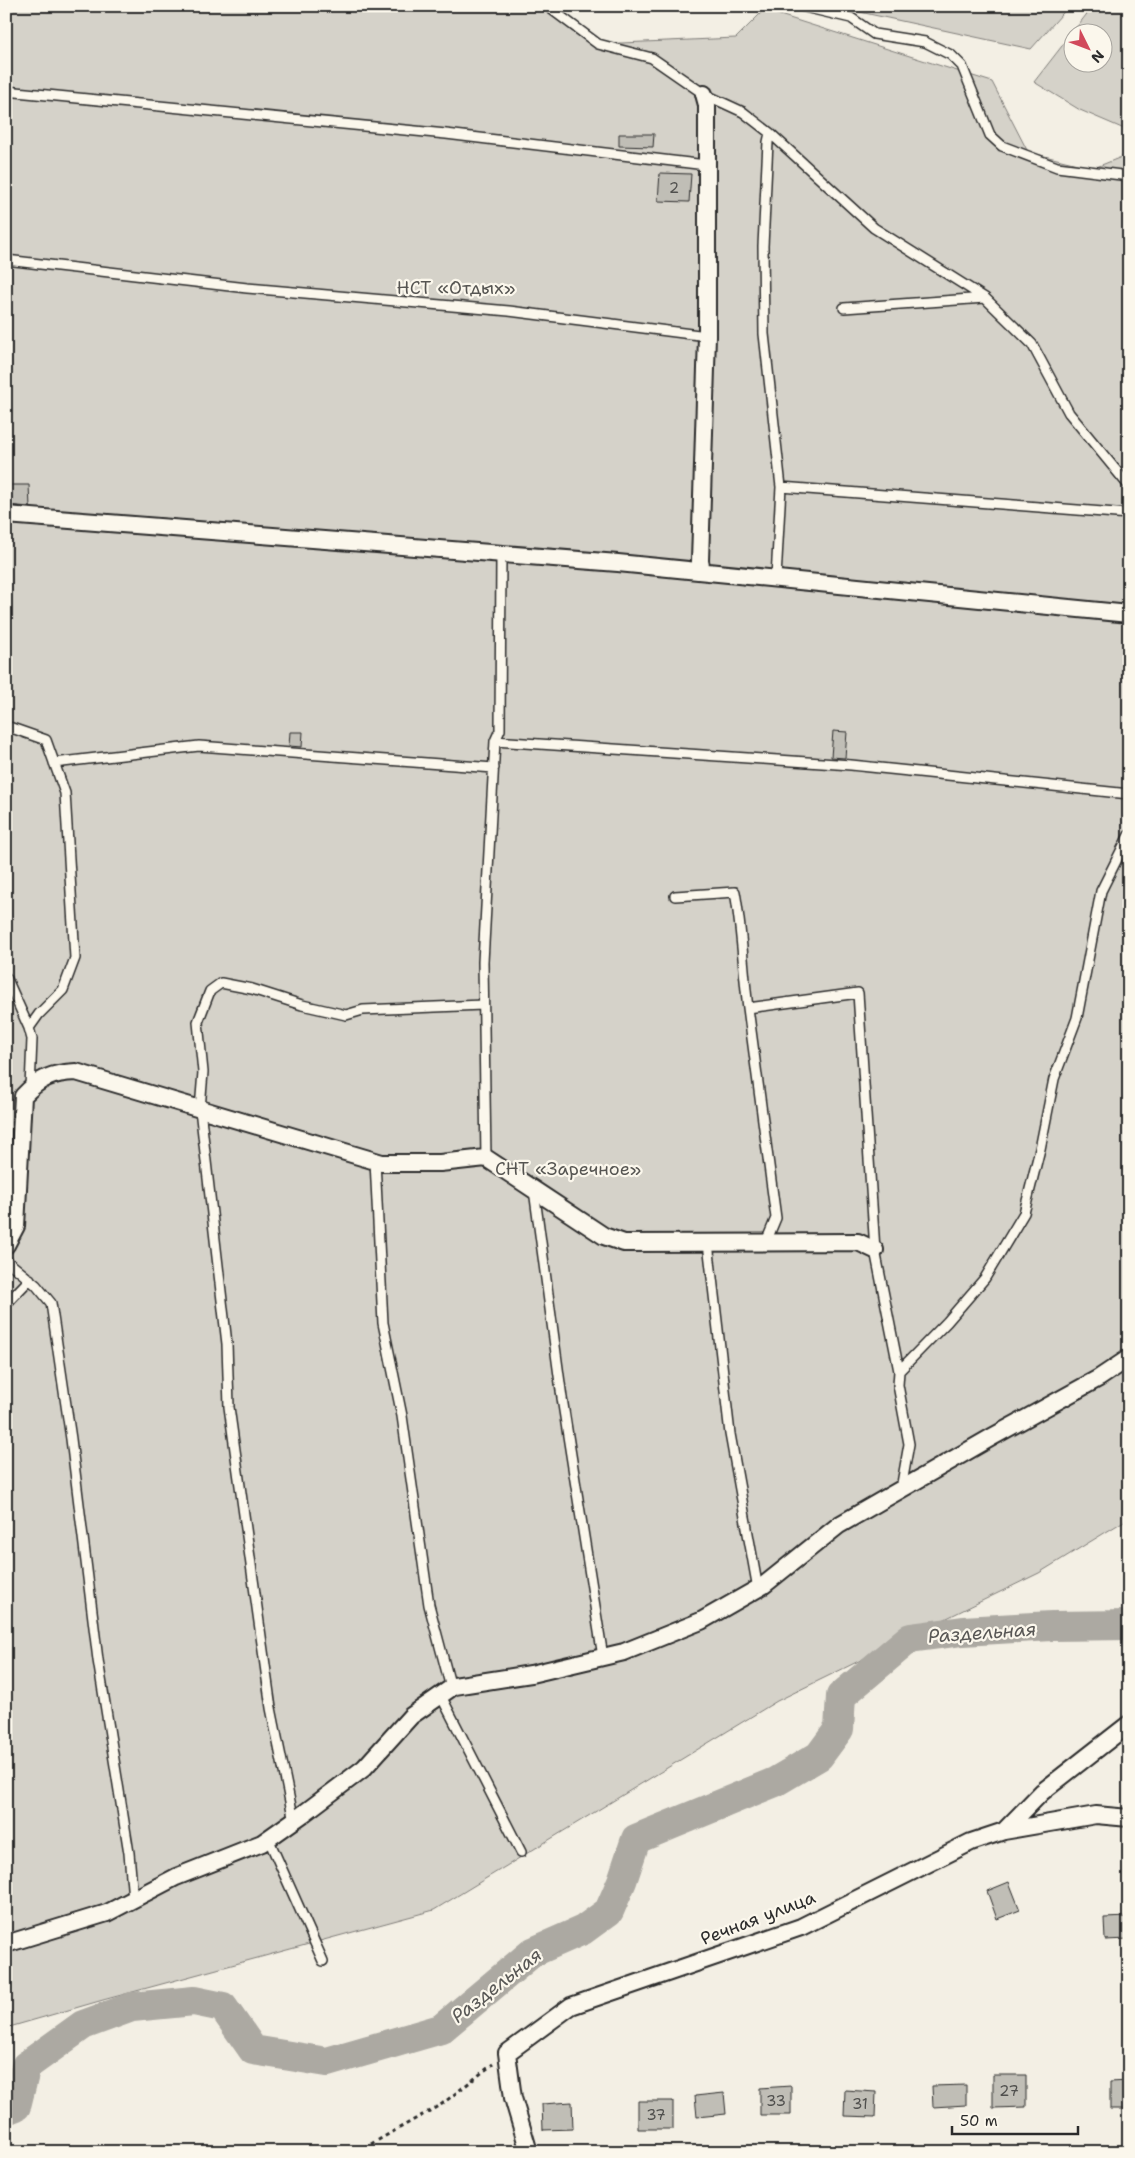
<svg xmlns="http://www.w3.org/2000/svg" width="1135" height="2158" viewBox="0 0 1135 2158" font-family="'Shantell Sans',sans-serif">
<rect width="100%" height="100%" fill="#f3efe4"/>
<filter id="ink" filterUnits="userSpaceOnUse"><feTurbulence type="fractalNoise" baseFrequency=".02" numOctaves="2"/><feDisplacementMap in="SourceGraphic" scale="10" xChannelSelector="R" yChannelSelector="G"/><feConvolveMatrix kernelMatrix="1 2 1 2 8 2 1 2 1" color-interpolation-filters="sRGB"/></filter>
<g filter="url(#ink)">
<!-- green -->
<path fill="#d5d2c9" stroke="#807e7a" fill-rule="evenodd" d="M 6,6 L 547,6 L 598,44 L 736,38 L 764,10 L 992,82 L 1028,152 L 1094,168 L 1129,154 L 1129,1518 L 1039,1573 L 777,1701 L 434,1910 L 103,2000 L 6,2028 Z
M 832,6 L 1069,6 L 1031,49 Z
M 1093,6 L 1129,6 L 1129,131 L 1080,110 L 1034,82 ZM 1072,32 L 1102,32 L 1102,62 L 1072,62 Z"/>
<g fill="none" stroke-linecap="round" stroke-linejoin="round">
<!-- river -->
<path stroke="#aca9a2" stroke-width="30" d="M 6,2110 L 16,2106 L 26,2066 L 83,2025 L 132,2007 L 194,2001 L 223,2007 L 253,2050 L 327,2062 L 441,2029 L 533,1952 L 583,1930 L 609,1911 L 622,1881 L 636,1839 L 775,1782 L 819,1756 L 839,1729 L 841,1696 L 910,1638 L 963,1631 L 1052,1626 L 1129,1625"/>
</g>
<!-- building -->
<path fill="#c0beb6" stroke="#2b2b2b" d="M 619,134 L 654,134 L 653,147 L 619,146 Z
M 660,173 L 691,174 L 689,202 L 658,201 Z
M 6,485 L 29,485 L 30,507 L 6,505 Z
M 833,731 L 847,732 L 845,758 L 831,757 Z
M 290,732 L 303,732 L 302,747 L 289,746 Z
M 1009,1882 L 1020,1910 L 997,1919 L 987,1891 Z
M 1129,1917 L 1129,1939 L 1105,1940 L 1104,1918 Z
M 993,2075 L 1026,2075 L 1026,2107 L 993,2108 Z
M 1129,2081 L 1129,2109 L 1110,2109 L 1110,2082 Z
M 966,2085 L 966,2105 L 933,2107 L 932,2086 Z
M 791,2086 L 791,2115 L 760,2115 L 760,2088 Z
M 845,2090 L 876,2092 L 875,2117 L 844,2116 Z
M 724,2093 L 726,2114 L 697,2117 L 695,2096 Z
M 638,2101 L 673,2101 L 673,2129 L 638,2129 Z
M 572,2102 L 573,2129 L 543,2130 L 542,2104 Z"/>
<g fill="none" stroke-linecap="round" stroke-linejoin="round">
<!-- lane casing -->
<g stroke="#2b2b2b" stroke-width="12">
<path id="lane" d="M 547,6 L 598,44 L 652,58 L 704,94 L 743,112 L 770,133 L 874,228 L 985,298 L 1032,344 L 1069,413 L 1129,486
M 800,6 L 851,18 L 874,34 L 925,42 L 951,55 L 962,66 L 990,135 L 1002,146 L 1057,167 L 1129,176
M 6,91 L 446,134 L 706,165
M 770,133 L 768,142 L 763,246 L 764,334 L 781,487 L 776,578
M 6,260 L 247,288 L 509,311 L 707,336
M 844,308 L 985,298
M 781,487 L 1129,514
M 6,726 L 46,740 L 65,793 L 75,958 L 63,990 L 39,1014 L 29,1028 L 6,977
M 495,741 L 851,765 L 1129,794
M 54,763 L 199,746 L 494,768
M 675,896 L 735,892 C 742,930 743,969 748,1008
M 29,1028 L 32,1039 L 30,1088
M 6,1153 L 19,1153
M 486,1158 L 483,962 L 495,741 L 500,730 L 501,555
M 375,1161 L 383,1323 L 402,1416 L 429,1605 L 451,1688
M 534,1190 L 562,1398 L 603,1657
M 766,1242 L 776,1218 L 748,1008 L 858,993 L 875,1250 L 899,1371 L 947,1322 L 985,1278 L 1024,1213 L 1040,1149 L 1054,1079 L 1077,1018 L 1101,891 L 1129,835
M 708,1243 L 730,1434 L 758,1589
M 6,1260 L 36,1285 L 51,1303 L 71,1439 L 98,1660 L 129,1853 L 133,1899
M 6,1304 L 30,1279
M 899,1371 L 898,1385 L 909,1444 L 901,1489
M 441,1696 L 521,1852
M 294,1821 L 271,1708 L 229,1407 L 227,1344 L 200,1109 L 203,1072 L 198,1022 L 210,991 L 221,983 L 252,989 L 302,1005 L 346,1015 L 363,1010 L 483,1005
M 268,1838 L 323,1961"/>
</g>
<!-- street casing -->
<g stroke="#2b2b2b" stroke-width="20">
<path id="street" d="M 6,515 L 618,563 L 1129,614
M 702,571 L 700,561 L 707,336 L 707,105 L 704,94
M 6,1245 L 16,1226 L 23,1096 C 40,1078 52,1073 76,1072 L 382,1163 L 440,1163 L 486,1158 L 604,1236 L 624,1243 L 858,1242 L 875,1250
M 1004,1831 L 1042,1792 L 1129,1724
M 6,1944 L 107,1913 L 176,1877 L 262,1843 L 303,1814 L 364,1768 L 411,1716 L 454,1686 L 531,1674 L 624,1652 L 701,1621 L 764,1585 L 839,1525 L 992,1437 L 1099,1378 L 1129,1358
M 529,2152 L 513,2098 L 507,2053 L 571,2006 L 801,1927 L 971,1842 L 1004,1831 L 1096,1815 L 1129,1818"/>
</g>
<!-- path -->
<path stroke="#2b2b2b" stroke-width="3" stroke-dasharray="4 4" stroke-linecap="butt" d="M 357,2152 L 442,2104 L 493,2064"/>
<!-- lane -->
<use href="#lane" stroke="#fbf7ec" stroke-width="9"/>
<!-- street -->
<use href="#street" stroke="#fbf7ec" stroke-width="16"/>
</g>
</g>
<g text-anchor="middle" stroke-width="4.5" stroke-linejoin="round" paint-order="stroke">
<!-- number labels -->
<g font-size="15" fill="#50504e">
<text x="674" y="193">2</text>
<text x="1009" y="2096">27</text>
<text x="776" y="2106">33</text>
<text x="860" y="2109">31</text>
<text x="656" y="2120">37</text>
</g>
<!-- park labels -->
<g font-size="18" fill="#565552" stroke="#fbf7ec">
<text x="456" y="294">НСТ «Отдых»</text>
<text x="568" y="1175">СНТ «Заречное»</text>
</g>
<!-- street labels -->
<g font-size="18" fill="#2b2b2b" stroke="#fbf7ec">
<text transform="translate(758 1918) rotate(-21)" y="6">Речная улица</text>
</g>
<!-- water labels -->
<g font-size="19" font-style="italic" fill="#585755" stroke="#fbf7ec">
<text transform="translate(982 1632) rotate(-4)" y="7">Раздельная</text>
<text transform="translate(496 1985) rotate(-38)" y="7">Раздельная</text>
</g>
</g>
<!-- margin -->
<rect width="1135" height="2158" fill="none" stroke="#fbf7ec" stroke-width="25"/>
<rect x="12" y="12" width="1110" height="2133" fill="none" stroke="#2b2b2b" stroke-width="2" filter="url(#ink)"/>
<!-- north arrow -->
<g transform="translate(1088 48) rotate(132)"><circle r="24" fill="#fbf7ec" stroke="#a8a59f"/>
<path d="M0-4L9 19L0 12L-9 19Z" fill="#d1495b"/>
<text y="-8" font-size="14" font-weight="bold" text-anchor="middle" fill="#2b2b2b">N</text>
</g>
<!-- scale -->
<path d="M952 2126v8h126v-8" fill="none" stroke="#2b2b2b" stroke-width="2.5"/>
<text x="960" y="2126" font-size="15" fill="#2b2b2b" stroke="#fbf7ec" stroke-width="4" paint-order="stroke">50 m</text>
</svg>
